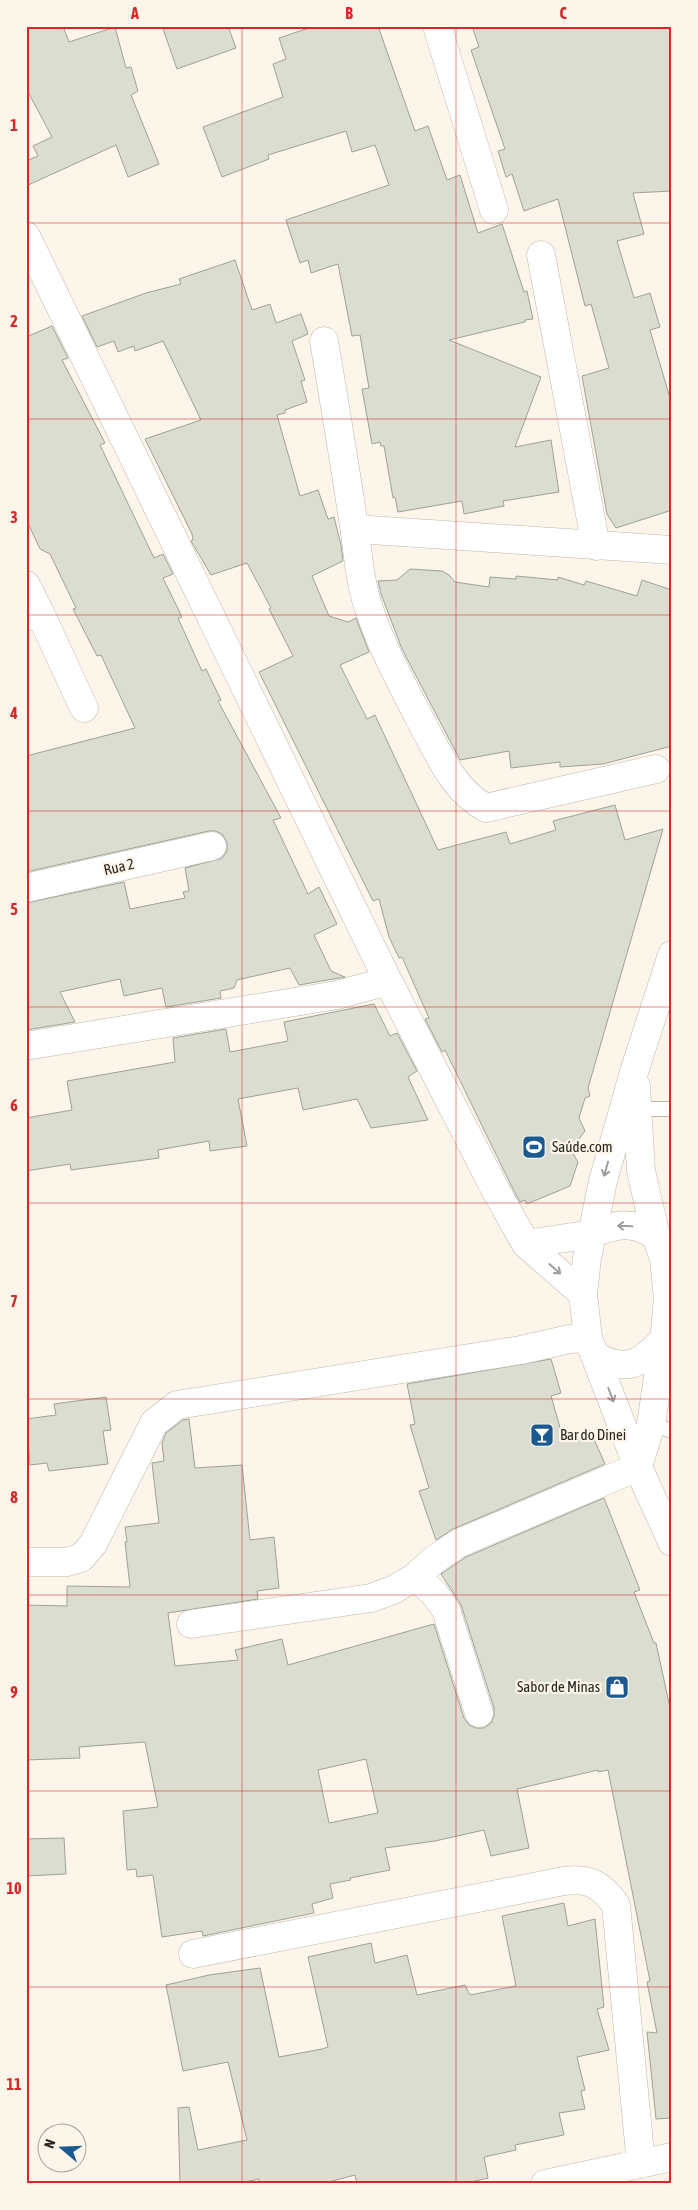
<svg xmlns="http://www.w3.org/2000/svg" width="698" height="2210" viewBox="0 0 698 2210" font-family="'Asap Condensed',sans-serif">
<rect width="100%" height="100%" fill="#fcf6ea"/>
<!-- building -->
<path fill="#daddd0" stroke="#9fa196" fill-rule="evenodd" d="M 35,26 L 63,26 L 69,42 L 115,27 L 126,68 L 131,67 L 138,91 L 131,95 L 159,164 L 128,177 L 116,145 L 26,186 L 26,161 L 38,156 L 33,146 L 52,137 L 26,88 L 26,30 Z
M 162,26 L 228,26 L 236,48 L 177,69 Z
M 315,26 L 378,26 L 415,131 L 428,126 L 447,180 L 460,175 L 478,233 L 502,224 L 524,292 L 527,291 L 533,319 L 525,320 L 525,322 L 449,340 L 541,377 L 515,447 L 551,440 L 559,492 L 503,501 L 504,506 L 464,514 L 462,501 L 398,512 L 395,497 L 393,498 L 384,446 L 381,446 L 380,442 L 372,444 L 362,389 L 369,388 L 360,335 L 352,336 L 338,264 L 311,273 L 308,260 L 300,263 L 286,220 L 389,185 L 375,145 L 352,152 L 346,131 L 268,155 L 269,159 L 222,177 L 203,127 L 283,97 L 273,64 L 286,59 L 279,38 Z
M 472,26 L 672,26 L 672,191 L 633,193 L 644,234 L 617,241 L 634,298 L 650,293 L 660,327 L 650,330 L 672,405 L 672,510 L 616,528 L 607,514 L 582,376 L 609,368 L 591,304 L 585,306 L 558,199 L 524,211 L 512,174 L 506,177 L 498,151 L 505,149 L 471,50 L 479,47 Z
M 235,260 L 252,310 L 270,304 L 276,323 L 301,314 L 308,334 L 292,341 L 305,380 L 301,381 L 307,402 L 285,410 L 285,413 L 277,415 L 300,496 L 318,490 L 328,519 L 334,517 L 341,545 L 343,561 L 312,576 L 329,616 L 348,622 L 356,618 L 369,652 L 340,665 L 367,719 L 375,715 L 438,850 L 506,832 L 510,844 L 556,830 L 553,821 L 615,805 L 625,840 L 663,829 L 588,1088 L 590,1096 L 585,1098 L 579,1118 L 585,1131 L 571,1150 L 578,1162 L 570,1186 L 527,1204 L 525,1200 L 520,1202 L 512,1187 L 445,1050 L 442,1052 L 425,1019 L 429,1018 L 402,957 L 399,958 L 389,937 L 379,899 L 373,901 L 259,672 L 293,656 L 269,609 L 271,608 L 247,563 L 211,575 L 191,541 L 193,540 L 192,534 L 145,439 L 201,420 L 163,341 L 135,351 L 134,346 L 118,352 L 114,341 L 97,347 L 82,316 L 146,293 L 181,284 L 179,279 Z
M 52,326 L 68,358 L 62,360 L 105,443 L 100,445 L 154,558 L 163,554 L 173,574 L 163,578 L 182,617 L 178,618 L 202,671 L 206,669 L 221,700 L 218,701 L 281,818 L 273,820 L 308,894 L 319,887 L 337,924 L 314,935 L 331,971 L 345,977 L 299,985 L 290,968 L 237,980 L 234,988 L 220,991 L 221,998 L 166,1007 L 162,988 L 124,996 L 120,979 L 60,992 L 75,1022 L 26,1030 L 26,903 L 124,882 L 130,909 L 185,898 L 183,892 L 189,891 L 185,868 L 222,858 L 227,851 L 227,843 L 223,835 L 216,831 L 209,831 L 26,872 L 26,756 L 135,728 L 101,655 L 97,656 L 73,609 L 76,608 L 50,554 L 40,549 L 26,519 L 26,337 Z
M 410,569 L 442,571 L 449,575 L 455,582 L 489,587 L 490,577 L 516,579 L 516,576 L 558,580 L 558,577 L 584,585 L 586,581 L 637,596 L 642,580 L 672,590 L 672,746 L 603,764 L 560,767 L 560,762 L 511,768 L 509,751 L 460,760 L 402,649 L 381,594 L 378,581 L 397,580 Z
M 374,1004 L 390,1036 L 397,1033 L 417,1071 L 408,1077 L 428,1120 L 371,1128 L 357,1099 L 303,1110 L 298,1088 L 238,1099 L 247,1146 L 210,1151 L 209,1141 L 158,1150 L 159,1158 L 71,1170 L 70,1164 L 26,1171 L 26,1118 L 72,1110 L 67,1081 L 175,1062 L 173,1038 L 226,1029 L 230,1052 L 288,1041 L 284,1022 Z
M 551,1359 L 561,1393 L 551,1396 L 563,1438 L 590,1430 L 605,1464 L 453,1529 L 436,1540 L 419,1491 L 429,1488 L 410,1425 L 415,1424 L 407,1384 Z
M 106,1397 L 111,1430 L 103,1431 L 108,1464 L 49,1471 L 47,1463 L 30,1465 L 26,1419 L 56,1415 L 54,1404 Z
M 189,1419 L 195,1468 L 242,1465 L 250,1540 L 274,1537 L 279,1588 L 257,1591 L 258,1599 L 168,1613 L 175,1666 L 238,1660 L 235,1650 L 282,1639 L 288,1665 L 434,1624 L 464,1718 L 469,1725 L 476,1728 L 484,1728 L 491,1723 L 494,1716 L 494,1708 L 461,1605 L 441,1574 L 466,1557 L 604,1498 L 640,1590 L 634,1592 L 654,1643 L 656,1643 L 672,1717 L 672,2118 L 656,2119 L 647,2032 L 657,2033 L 647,1982 L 650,1981 L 608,1770 L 598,1772 L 598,1770 L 517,1789 L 529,1848 L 491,1856 L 484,1830 L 435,1841 L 385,1848 L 390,1870 L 350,1878 L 351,1880 L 330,1884 L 333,1898 L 312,1904 L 314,1913 L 203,1936 L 202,1931 L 162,1937 L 153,1875 L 137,1877 L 136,1869 L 127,1870 L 123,1811 L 158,1807 L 145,1742 L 79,1747 L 80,1758 L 26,1760 L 26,1605 L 67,1606 L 67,1586 L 130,1587 L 125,1542 L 127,1542 L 125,1527 L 159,1523 L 152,1463 L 164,1461 L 162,1443 L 166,1433 L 183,1420 ZM 366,1759 L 378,1813 L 329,1823 L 318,1770 Z
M 64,1838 L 66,1874 L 26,1876 L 26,1839 Z
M 564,1903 L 568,1926 L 595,1919 L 604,2007 L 597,2009 L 609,2050 L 577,2057 L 585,2090 L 581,2091 L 585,2109 L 559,2113 L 564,2135 L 515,2145 L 516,2150 L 484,2157 L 488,2178 L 463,2184 L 357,2184 L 355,2175 L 321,2184 L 260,2184 L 259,2179 L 235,2184 L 180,2184 L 178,2108 L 189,2107 L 198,2150 L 247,2140 L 228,2062 L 183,2071 L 166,1985 L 209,1975 L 260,1968 L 279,2057 L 322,2049 L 328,2047 L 308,1957 L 371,1943 L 375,1963 L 407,1955 L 417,1995 L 465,1985 L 470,1995 L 516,1986 L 502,1916 Z"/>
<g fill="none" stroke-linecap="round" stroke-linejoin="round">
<!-- service casing -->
<g stroke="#bdb7ab" stroke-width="16">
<path id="service" d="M 639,1109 L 672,1109
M 651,1424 L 672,1431"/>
</g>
<!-- minor casing -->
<g stroke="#bdb7ab" stroke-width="29">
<path id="minor" d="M 437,26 L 494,210
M 26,236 L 388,981 L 496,1191 L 526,1244 L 583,1294
M 541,255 L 596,546
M 324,341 C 334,400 344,460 353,520 C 358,550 359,580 369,609 C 383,651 405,690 425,729 C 441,759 455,791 486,808 L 656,769
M 355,529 L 672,550
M 26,585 L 40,613 L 26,617
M 40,613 L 84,708
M 26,888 L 212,846
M 26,1046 L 337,995 L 388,981
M 526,1244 L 592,1234
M 26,1562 L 67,1562 L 81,1558 L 93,1544 L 154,1423 L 177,1405 L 521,1350 L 570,1339 L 588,1338
M 415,1577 L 434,1593 L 446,1610 L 479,1713
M 191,1624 L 371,1598 L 393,1590 L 415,1577 L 435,1559 L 459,1543 L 638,1467
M 193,1954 L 564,1881 C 589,1878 601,1884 616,1905 L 641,2164
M 545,2184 L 672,2157"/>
</g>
<!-- secondary casing -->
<g stroke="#bdb7ab" stroke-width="29">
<path id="secondary" d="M 672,955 L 634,1072 L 603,1181 L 587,1258 L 583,1294 L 588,1338 L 638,1467 L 672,1542
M 636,1086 L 641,1171 L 656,1236 L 664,1259 L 668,1298 L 665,1331 L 651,1424 L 638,1467
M 592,1234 C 617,1223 633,1221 656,1236
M 595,1356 C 627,1373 641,1364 664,1339"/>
</g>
<!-- service -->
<use href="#service" stroke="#fff" stroke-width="14"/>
<!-- minor -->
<use href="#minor" stroke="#fff" stroke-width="28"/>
<!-- secondary -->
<use href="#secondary" stroke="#fff" stroke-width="28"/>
</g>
<!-- one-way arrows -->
<defs><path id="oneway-shaft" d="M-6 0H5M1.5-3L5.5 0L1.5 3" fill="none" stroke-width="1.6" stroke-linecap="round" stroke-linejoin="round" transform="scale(1.25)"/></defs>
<g stroke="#9f9d9c">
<use href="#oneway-shaft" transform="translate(606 1169) rotate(106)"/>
<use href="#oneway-shaft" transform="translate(625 1226) rotate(-178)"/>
<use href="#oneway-shaft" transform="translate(555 1269) rotate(41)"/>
<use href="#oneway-shaft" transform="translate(611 1395) rotate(69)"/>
</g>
<!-- grid -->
<path fill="none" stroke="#d62828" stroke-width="1" stroke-opacity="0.55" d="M 242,26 L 242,2184M 456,26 L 456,2184M 26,223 L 672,223M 26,419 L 672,419M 26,615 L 672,615M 26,811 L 672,811M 26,1007 L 672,1007M 26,1203 L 672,1203M 26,1399 L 672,1399M 26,1595 L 672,1595M 26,1791 L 672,1791M 26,1987 L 672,1987"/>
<!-- icons -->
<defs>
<g id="stadium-square" transform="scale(1.25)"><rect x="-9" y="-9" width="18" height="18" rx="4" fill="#1b5a90" stroke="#fcf6ea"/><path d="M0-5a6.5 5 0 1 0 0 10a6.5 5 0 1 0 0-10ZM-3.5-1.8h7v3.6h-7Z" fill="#fff"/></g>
<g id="bar-square" transform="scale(1.25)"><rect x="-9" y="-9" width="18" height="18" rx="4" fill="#1b5a90" stroke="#fcf6ea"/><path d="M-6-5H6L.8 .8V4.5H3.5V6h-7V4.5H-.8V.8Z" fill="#fff"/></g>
<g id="shop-square" transform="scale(1.25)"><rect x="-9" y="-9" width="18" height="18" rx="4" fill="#1b5a90" stroke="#fcf6ea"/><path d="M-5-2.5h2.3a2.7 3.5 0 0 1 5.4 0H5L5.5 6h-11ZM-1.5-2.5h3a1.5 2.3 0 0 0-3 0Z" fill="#fff"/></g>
</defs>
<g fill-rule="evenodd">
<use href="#stadium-square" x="534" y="1147"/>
<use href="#bar-square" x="542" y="1435"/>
<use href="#shop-square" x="617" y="1687"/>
</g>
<g text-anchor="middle" stroke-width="4.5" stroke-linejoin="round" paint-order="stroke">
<!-- street labels -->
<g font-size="15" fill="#292622" stroke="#fcf6ea">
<text transform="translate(119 867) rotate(-13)" y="5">Rua 2</text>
</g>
<!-- poi labels -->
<g font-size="15" fill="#292622" stroke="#fcf6ea" text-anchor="start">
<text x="552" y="1152">Saúde.com</text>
<text x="560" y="1440">Bar do Dinei</text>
<text x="600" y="1692" text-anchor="end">Sabor de Minas</text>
</g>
</g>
<!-- border -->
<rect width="698" height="2210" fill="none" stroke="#fcf6ea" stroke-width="55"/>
<!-- north arrow -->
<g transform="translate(62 2148) rotate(289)"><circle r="24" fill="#fcf6ea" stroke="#a8a39a"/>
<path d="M0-4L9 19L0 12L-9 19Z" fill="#1b5a90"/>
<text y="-8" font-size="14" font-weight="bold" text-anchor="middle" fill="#292622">N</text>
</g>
<rect x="28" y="28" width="642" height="2154" fill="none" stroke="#d62828" stroke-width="2"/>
<g font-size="16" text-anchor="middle" font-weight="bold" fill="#d62828">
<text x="135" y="19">A</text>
<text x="349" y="19">B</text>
<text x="563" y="19">C</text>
<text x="14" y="131">1</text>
<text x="14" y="327">2</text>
<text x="14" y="523">3</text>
<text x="14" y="719">4</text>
<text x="14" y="915">5</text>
<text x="14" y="1111">6</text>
<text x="14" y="1307">7</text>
<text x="14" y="1503">8</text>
<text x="14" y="1698">9</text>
<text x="14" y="1894">10</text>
<text x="14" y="2090">11</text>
</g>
</svg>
